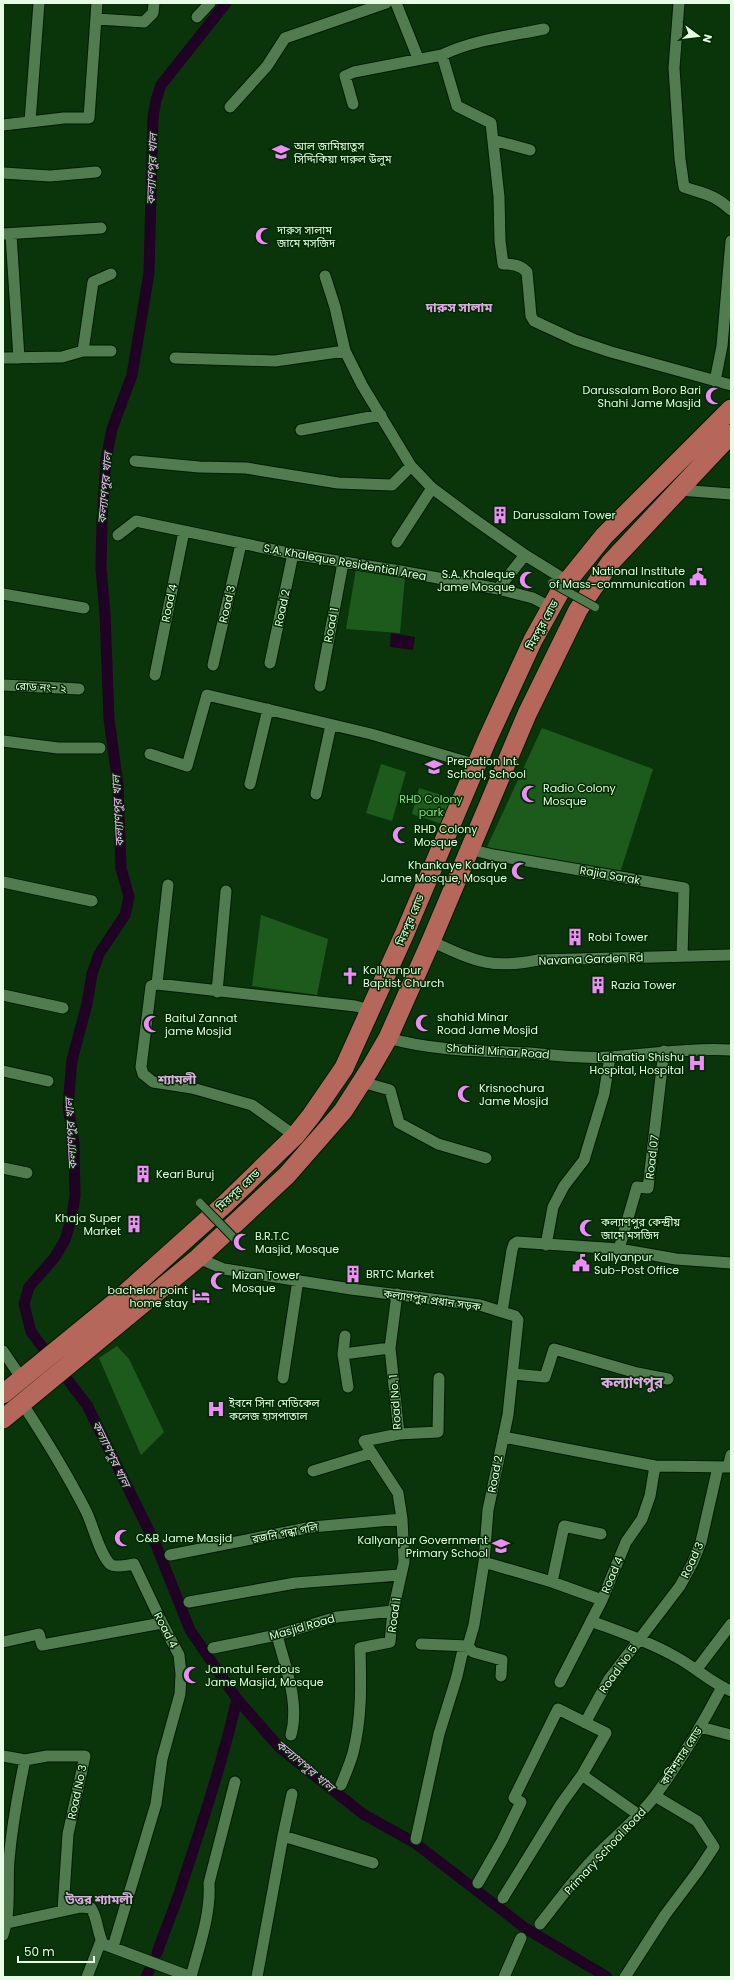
<svg xmlns="http://www.w3.org/2000/svg" width="734" height="1980" viewBox="0 0 734 1980" font-family="Poppins,'Noto Sans Bengali',sans-serif">
<rect width="100%" height="100%" fill="#0a350b"/>
<!-- green -->
<path fill="#1d5b1d" d="M 356,569 L 405,577 L 400,633 L 346,629 Z
M 542,728 L 653,769 L 620,873 L 486,849 Z
M 381,764 L 406,772 L 392,821 L 366,813 Z
M 419,788 L 451,798 L 442,824 L 412,814 Z
M 261,915 L 328,939 L 317,995 L 252,986 Z
M 117,1346 L 129,1359 L 164,1432 L 141,1455 L 99,1358 Z"/>
<!-- water -->
<path fill="#200224" d="M 391,633 L 415,637 L 413,650 L 390,647 Z"/>
<g fill="none" stroke-linecap="round" stroke-linejoin="round">
<!-- canal -->
<path stroke="#200224" stroke-width="11" d="M 226,3 L 161,85 L 156,100 L 153,117 L 149,273 L 132,375 L 112,429 L 106,459 L 102,521 L 101,568 L 105,614 L 109,719 L 118,785 L 121,868 L 129,897 L 125,915 L 99,954 L 92,974 L 87,1004 L 72,1060 L 68,1106 L 74,1144 L 75,1196 L 72,1216 L 65,1240 L 55,1257 L 29,1287 L 24,1304 L 31,1332 L 87,1405 L 156,1545 L 190,1630 L 237,1699 L 280,1748 L 363,1814 L 415,1843 L 525,1928 L 607,1977
M 157,1953 C 165,1929 176,1905 183,1881 C 203,1821 223,1760 237,1699
M 146,1977 L 149,1971"/>
<!-- minor casing -->
<g stroke="#001b00" stroke-width="13">
<path id="minor" d="M 396,3 L 418,58
M 679,3 L 674,68 L 680,159 L 684,187 C 704,194 714,194 731,210
M 197,17 L 210,3
M 97,19 L 144,22 L 153,13 L 154,3
M 442,55 C 473,40 509,36 544,29
M 353,104 L 345,76 L 354,72 L 442,55 L 457,106 L 491,123 L 499,197 L 500,241 L 503,264 C 513,264 520,265 527,272 L 531,316 L 534,321 L 575,340 L 611,352 L 731,385
M 230,107 L 267,66 L 285,38 L 386,3
M 30,121 L 39,3
M 3,125 L 64,118 L 89,118 L 97,3
M 493,140 L 530,150
M 3,173 L 50,176 L 96,172
M 3,234 L 101,228
M 11,235 L 19,358
M 325,276 L 335,307 L 345,351 L 362,385 L 411,466 L 432,488 L 471,517 L 525,555 L 567,581
M 83,351 L 93,282 L 111,274
M 3,358 L 62,357 L 83,351 L 111,351
M 175,358 L 275,361 L 345,351
M 715,381 L 722,346 L 731,241
M 301,430 L 381,415
M 135,461 L 199,467 L 246,468 L 338,483 L 392,485 L 411,466
M 679,490 L 731,494
M 118,535 L 136,521 L 293,554 L 400,571 L 498,589 L 533,598 L 552,608
M 397,542 L 432,488
M 498,589 L 525,555
M 3,594 L 84,608
M 270,663 L 293,554
M 213,665 L 241,544
M 155,675 L 184,531
M 3,685 L 79,689
M 320,686 L 343,563
M 3,741 L 58,748 L 100,748
M 150,754 L 187,766 L 207,695 L 371,734 L 477,765
M 250,784 L 268,709
M 316,794 L 331,725
M 469,849 L 493,855 L 684,888 L 682,956
M 3,882 L 92,901
M 431,941 C 473,960 490,970 538,960 L 731,955
M 157,984 L 168,885
M 217,992 L 226,891
M 3,995 L 63,1008
M 388,1038 C 433,1051 482,1051 529,1053 C 556,1055 583,1059 610,1057 C 651,1054 690,1048 731,1050
M 3,1071 L 48,1081
M 362,1082 L 390,1090 L 399,1123 L 438,1144 L 486,1158
M 295,1136 L 252,1105 L 192,1088 L 153,1082 L 143,1074 L 141,1067 L 151,986 L 157,984 L 355,1006 L 371,1010
M 3,1168 L 27,1173
M 546,1245 L 553,1207 L 564,1186 L 584,1160 L 604,1094 L 610,1057
M 619,1249 L 637,1187 L 648,1188 L 664,1051
M 198,1258 L 224,1269 L 351,1289 L 480,1305 L 502,1312 L 512,1250 L 514,1244 L 517,1242 L 619,1249 L 676,1259 L 731,1263
M 345,1336 L 343,1354 L 348,1387
M 3,1351 L 22,1379
M 343,1354 L 390,1348
M 513,1374 L 545,1377 L 554,1349 L 637,1373 L 668,1379
M 283,1378 L 298,1280
M 22,1403 C 45,1438 67,1474 86,1511 C 93,1525 99,1553 110,1564 C 115,1568 128,1565 134,1564 L 162,1623 L 179,1655 L 181,1674 L 180,1694 L 162,1759 L 156,1804 L 113,1947
M 399,1434 L 438,1432 L 439,1378
M 503,1437 L 655,1466 L 731,1467
M 728,1467 L 731,1455
M 313,1471 L 372,1453
M 170,1555 L 312,1527 L 402,1519
M 484,1562 L 552,1582 L 602,1600
M 552,1582 L 564,1526 L 601,1534
M 189,1602 L 295,1583 L 400,1575
M 591,1621 C 620,1632 650,1642 676,1657 C 695,1667 711,1683 731,1691
M 277,1635 C 285,1667 300,1702 291,1735
M 3,1642 L 39,1634 L 42,1645 L 162,1623
M 421,1644 L 468,1646 L 473,1652 L 502,1660 L 501,1676
M 213,1648 L 277,1635 L 337,1617 L 393,1611
M 697,1669 L 731,1624
M 560,1682 L 602,1600 L 626,1542 L 642,1519 L 650,1496 L 655,1466
M 585,1723 L 609,1679 L 680,1586 L 693,1562 L 701,1542 L 718,1467
M 700,1727 L 731,1735
M 3,1756 L 25,1760 L 47,1756 L 85,1756 L 68,1834 L 63,1910
M 582,1775 L 639,1815
M 341,1785 C 345,1775 350,1764 353,1753 C 362,1718 361,1684 360,1648 L 390,1642 L 393,1611 L 404,1562 L 402,1519 L 398,1493 L 364,1441 L 399,1434 L 390,1348 L 397,1294
M 283,1836 L 292,1794
M 416,1839 L 439,1734 L 457,1676 L 462,1654 L 468,1646 L 474,1625 L 484,1562 L 488,1510 L 508,1415 L 518,1320 L 515,1316 L 502,1312
M 478,1883 L 502,1841 L 521,1802 L 514,1798 L 558,1709 L 606,1733 L 582,1775 L 561,1804 L 503,1898
M 3,1924 L 81,1907 L 91,1908 C 98,1919 97,1932 103,1944 L 191,1977
M 540,1924 C 560,1899 579,1872 602,1850 C 620,1832 640,1816 655,1796 C 680,1762 702,1725 722,1687
M 3,1935 C 11,1911 7,1885 9,1860 C 12,1826 18,1793 25,1760
M 87,1977 L 101,1941
M 191,1977 C 199,1946 211,1915 209,1883 L 235,1782
M 257,1977 L 283,1836 L 373,1863
M 504,1977 L 521,1938
M 625,1977 L 665,1915 L 698,1871 L 714,1847 L 697,1821 L 655,1796"/>
</g>
<!-- trunk casing -->
<g stroke="#001b00" stroke-width="21">
<path id="trunk" d="M 3,1394 L 118,1300 L 225,1204 L 295,1136 L 311,1116 L 344,1068 L 404,935 L 487,740 L 533,640 L 562,588 L 604,536 L 731,409
M 3,1419 L 198,1258 L 287,1175 L 343,1111 L 370,1069 L 388,1038 L 431,941 L 527,714 L 578,610 L 610,563 L 731,434"/>
</g>
<!-- minor -->
<use href="#minor" stroke="#507c4f" stroke-width="11"/>
<!-- trunk -->
<use href="#trunk" stroke="#b5675c" stroke-width="19"/>
<!-- pedestrian-bridge casing -->
<g stroke="#001b00" stroke-width="10" stroke-linecap="butt">
<path id="pedestrian-bridge" d="M 552,583 L 595,607
M 200,1203 L 235,1239"/>
</g>
<!-- pedestrian-bridge -->
<use href="#pedestrian-bridge" stroke="#507c4f" stroke-width="8"/>
</g>
<!-- icons -->
<defs>
<g id="university-bare" transform="scale(1.38)"><path d="M0-5L7-2L0 1L-7-2ZM-4 1L0 2.5L4 1V4Q0 6-4 4Z" fill="#ee8cf9" stroke="#002b01" stroke-width="2.5" paint-order="stroke"/></g>
<g id="mosque-bare" transform="scale(1.38)"><path d="M3.5-4.9A6 6 0 1 0 3.5 4.9A5 5 0 1 1 3.5-4.9Z" fill="#ee8cf9" stroke="#002b01" stroke-width="2.5" paint-order="stroke"/></g>
<g id="building-bare" transform="scale(1.38)"><path d="M-4-6H4V6H1V3H-1V6H-4ZM-2.5-4.3h1.7v1.8h-1.7ZM.8-4.3h1.7v1.8H.8ZM-2.5-1h1.7V.8h-1.7ZM.8-1h1.7V.8H.8Z" fill="#ee8cf9" stroke="#002b01" stroke-width="2.5" paint-order="stroke"/></g>
<g id="civic-bare" transform="scale(1.38)"><path d="M-.6-6.5H3V-4.5H.6V-3L4-1V1h2V6H-6V1h2V-1L-.6-3ZM-1.2 2.5V6h2.4V2.5Z" fill="#ee8cf9" stroke="#002b01" stroke-width="2.5" paint-order="stroke"/></g>
<g id="school-bare" transform="scale(1.38)"><path d="M0-5L7-2L0 1L-7-2ZM-4 1L0 2.5L4 1V4Q0 6-4 4Z" fill="#ee8cf9" stroke="#002b01" stroke-width="2.5" paint-order="stroke"/></g>
<g id="church-bare" transform="scale(1.38)"><path d="M-1.2-6h2.4v3.5h3.3v2.4h-3.3V6h-2.4V-.1h-3.3v-2.4h3.3Z" fill="#ee8cf9" stroke="#002b01" stroke-width="2.5" paint-order="stroke"/></g>
<g id="hospital-bare" transform="scale(1.38)"><path d="M-5-5h3v3.5h4V-5h3V5h-3V1.5h-4V5h-3Z" fill="#ee8cf9" stroke="#002b01" stroke-width="2.5" paint-order="stroke"/></g>
<g id="hotel-bare" transform="scale(1.38)"><path d="M-6-4.5h1.5V1H6V5H4.5V3h-9V5H-6ZM-4 0a1.8 1.8 0 1 1 3.6 0ZM.5 0V-2.5h3Q6-2.5 6 0Z" fill="#ee8cf9" stroke="#002b01" stroke-width="2.5" paint-order="stroke"/></g>
</defs>
<g fill-rule="evenodd">
<use href="#university-bare" x="281" y="152"/>
<use href="#mosque-bare" x="264" y="236"/>
<use href="#mosque-bare" x="714" y="396"/>
<use href="#building-bare" x="500" y="515"/>
<use href="#civic-bare" x="698" y="577"/>
<use href="#mosque-bare" x="528" y="580"/>
<use href="#school-bare" x="434" y="767"/>
<use href="#mosque-bare" x="530" y="794"/>
<use href="#mosque-bare" x="401" y="835"/>
<use href="#mosque-bare" x="520" y="871"/>
<use href="#building-bare" x="575" y="937"/>
<use href="#church-bare" x="350" y="976"/>
<use href="#building-bare" x="598" y="985"/>
<use href="#mosque-bare" x="424" y="1023"/>
<use href="#mosque-bare" x="152" y="1024"/>
<use href="#hospital-bare" x="697" y="1063"/>
<use href="#mosque-bare" x="466" y="1094"/>
<use href="#building-bare" x="143" y="1174"/>
<use href="#building-bare" x="134" y="1224"/>
<use href="#mosque-bare" x="588" y="1228"/>
<use href="#mosque-bare" x="242" y="1242"/>
<use href="#civic-bare" x="581" y="1263"/>
<use href="#building-bare" x="353" y="1274"/>
<use href="#mosque-bare" x="219" y="1281"/>
<use href="#hotel-bare" x="201" y="1296"/>
<use href="#hospital-bare" x="216" y="1409"/>
<use href="#mosque-bare" x="123" y="1538"/>
<use href="#school-bare" x="501" y="1546"/>
<use href="#mosque-bare" x="192" y="1675"/>
</g>
<g text-anchor="middle" stroke-width="3" stroke-linejoin="round" paint-order="stroke">
<!-- poi labels -->
<g font-size="11" fill="#e5fde3" stroke="#002b01" text-anchor="start">
<text x="294" y="150">আল জামিয়াতুস<tspan x="294" dy="13">সিদ্দিকিয়া দারুল উলুম</tspan></text>
<text x="277" y="234">দারুস সালাম<tspan x="277" dy="13">জামে মসজিদ</tspan></text>
<text x="701" y="394" text-anchor="end">Darussalam Boro Bari<tspan x="701" dy="13">Shahi Jame Masjid</tspan></text>
<text x="513" y="519">Darussalam Tower</text>
<text x="685" y="575" text-anchor="end">National Institute<tspan x="685" dy="13">of Mass-communication</tspan></text>
<text x="515" y="578" text-anchor="end">S.A. Khaleque<tspan x="515" dy="13">Jame Mosque</tspan></text>
<text x="447" y="765">Prepation Int.<tspan x="447" dy="13">School, School</tspan></text>
<text x="543" y="792">Radio Colony<tspan x="543" dy="13">Mosque</tspan></text>
<text x="414" y="833">RHD Colony<tspan x="414" dy="13">Mosque</tspan></text>
<text x="507" y="869" text-anchor="end">Khankaye Kadriya<tspan x="507" dy="13">Jame Mosque, Mosque</tspan></text>
<text x="588" y="941">Robi Tower</text>
<text x="363" y="974">Kollyanpur<tspan x="363" dy="13">Baptist Church</tspan></text>
<text x="611" y="989">Razia Tower</text>
<text x="437" y="1021">shahid Minar<tspan x="437" dy="13">Road Jame Mosjid</tspan></text>
<text x="165" y="1022">Baitul Zannat<tspan x="165" dy="13">jame Mosjid</tspan></text>
<text x="684" y="1061" text-anchor="end">Lalmatia Shishu<tspan x="684" dy="13">Hospital, Hospital</tspan></text>
<text x="479" y="1092">Krisnochura<tspan x="479" dy="13">Jame Mosjid</tspan></text>
<text x="156" y="1178">Keari Buruj</text>
<text x="121" y="1222" text-anchor="end">Khaja Super<tspan x="121" dy="13">Market</tspan></text>
<text x="601" y="1226">কল্যাণপুর কেন্দ্রীয়<tspan x="601" dy="13">জামে মসজিদ</tspan></text>
<text x="255" y="1240">B.R.T.C<tspan x="255" dy="13">Masjid, Mosque</tspan></text>
<text x="594" y="1261">Kallyanpur<tspan x="594" dy="13">Sub-Post Office</tspan></text>
<text x="366" y="1278">BRTC Market</text>
<text x="232" y="1279">Mizan Tower<tspan x="232" dy="13">Mosque</tspan></text>
<text x="188" y="1294" text-anchor="end">bachelor point<tspan x="188" dy="13">home stay</tspan></text>
<text x="229" y="1407">ইবনে সিনা মেডিকেল<tspan x="229" dy="13">কলেজ হাসপাতাল</tspan></text>
<text x="136" y="1542">C&amp;B Jame Masjid</text>
<text x="488" y="1544" text-anchor="end">Kallyanpur Government<tspan x="488" dy="13">Primary School</tspan></text>
<text x="205" y="1673">Jannatul Ferdous<tspan x="205" dy="13">Jame Masjid, Mosque</tspan></text>
</g>
<!-- street labels -->
<g font-size="11" fill="#e5fde3" stroke="#002b01">
<text transform="translate(345 562) rotate(10)" y="4">S.A. Khaleque Residential Area</text>
<text transform="translate(169 603) rotate(-78)" y="4">Road 4</text>
<text transform="translate(227 604) rotate(-77)" y="4">Road 3</text>
<text transform="translate(282 608) rotate(-78)" y="4">Road 2</text>
<text transform="translate(331 625) rotate(-79)" y="4">Road 1</text>
<text transform="translate(542 625) rotate(-61)" y="4">মিরপুর রোড</text>
<text transform="translate(41 687) rotate(3)" y="4">রোড নং- ২</text>
<text transform="translate(610 875) rotate(10)" y="4">Rajia Sarak</text>
<text transform="translate(410 920) rotate(-67)" y="4">মিরপুর রোড</text>
<text transform="translate(591 959) rotate(-2)" y="4">Navana Garden Rd</text>
<text transform="translate(498 1051) rotate(4)" y="4">Shahid Minar Road</text>
<text transform="translate(652 1157) rotate(-83)" y="4">Road 07</text>
<text transform="translate(238 1190) rotate(-43)" y="4">মিরপুর রোড</text>
<text transform="translate(432 1300) rotate(8)" y="4">কল্যাণপুর প্রধান সড়ক</text>
<text transform="translate(395 1402) rotate(-94)" y="4">Road No. 1</text>
<text transform="translate(495 1474) rotate(-79)" y="4">Road 2</text>
<text transform="translate(285 1533) rotate(-11)" y="4">রজনি গন্ধা গলি</text>
<text transform="translate(692 1560) rotate(-65)" y="4">Road 3</text>
<text transform="translate(612 1575) rotate(-67)" y="4">Road 4</text>
<text transform="translate(394 1615) rotate(-82)" y="4">Road 1</text>
<text transform="translate(302 1627) rotate(-16)" y="4">Masjid Road</text>
<text transform="translate(166 1630) rotate(63)" y="4">Road 4</text>
<text transform="translate(618 1669) rotate(-54)" y="4">Road No 5</text>
<text transform="translate(681 1756) rotate(-57)" y="4">কমিশনার রোড</text>
<text transform="translate(77 1792) rotate(-78)" y="4">Road No 3</text>
<text transform="translate(605 1851) rotate(-47)" y="4">Primary School Road</text>
</g>
<!-- park labels -->
<g font-size="11" fill="#85e282" stroke="#002b01">
<text x="431" y="803">RHD Colony<tspan x="431" dy="13">park</tspan></text>
</g>
<!-- water labels -->
<g font-size="12" font-style="italic" fill="#f5b0fc" stroke="#002b01">
<text transform="translate(152 169) rotate(-88)" y="4">কল্যাণপুর খাল</text>
<text transform="translate(105 488) rotate(-85)" y="4">কল্যাণপুর খাল</text>
<text transform="translate(118 811) rotate(-93)" y="4">কল্যাণপুর খাল</text>
<text transform="translate(71 1134) rotate(-93)" y="4">কল্যাণপুর খাল</text>
<text transform="translate(111 1454) rotate(64)" y="4">কল্যাণপুর খাল</text>
<text transform="translate(305 1766) rotate(40)" y="4">কল্যাণপুর খাল</text>
</g>
<!-- quarter labels -->
<g font-size="13" font-weight="bold" fill="#dea9e4" stroke="#002b01">
<text x="459" y="312">দারুস সালাম</text>
<text x="177" y="1084">শ্যামলী</text>
<text x="99" y="1904">উত্তর শ্যামলী</text>
</g>
<!-- district labels -->
<g font-size="15" font-weight="bold" fill="#dea9e4" stroke="#002b01">
<text x="632" y="1388">কল্যাণপুর</text>
</g>
</g>
<!-- border -->
<rect width="734" height="1980" fill="none" stroke="#e5fde3" stroke-width="8"/>
<!-- north arrow -->
<g transform="translate(698 36) rotate(105)" stroke="#002b01" stroke-width="3" paint-order="stroke">
<path d="M0-3L7 15L0 10L-7 15Z" fill="#e5fde3"/>
<text y="-6" font-size="11" font-weight="bold" text-anchor="middle" fill="#e5fde3">N</text>
</g>
<!-- scale -->
<path d="M18 1956v6h76v-6" fill="none" stroke="#e5fde3" stroke-width="2"/>
<text x="24" y="1956" font-size="12" fill="#e5fde3" stroke="#002b01" stroke-width="3" paint-order="stroke">50 m</text>
</svg>
